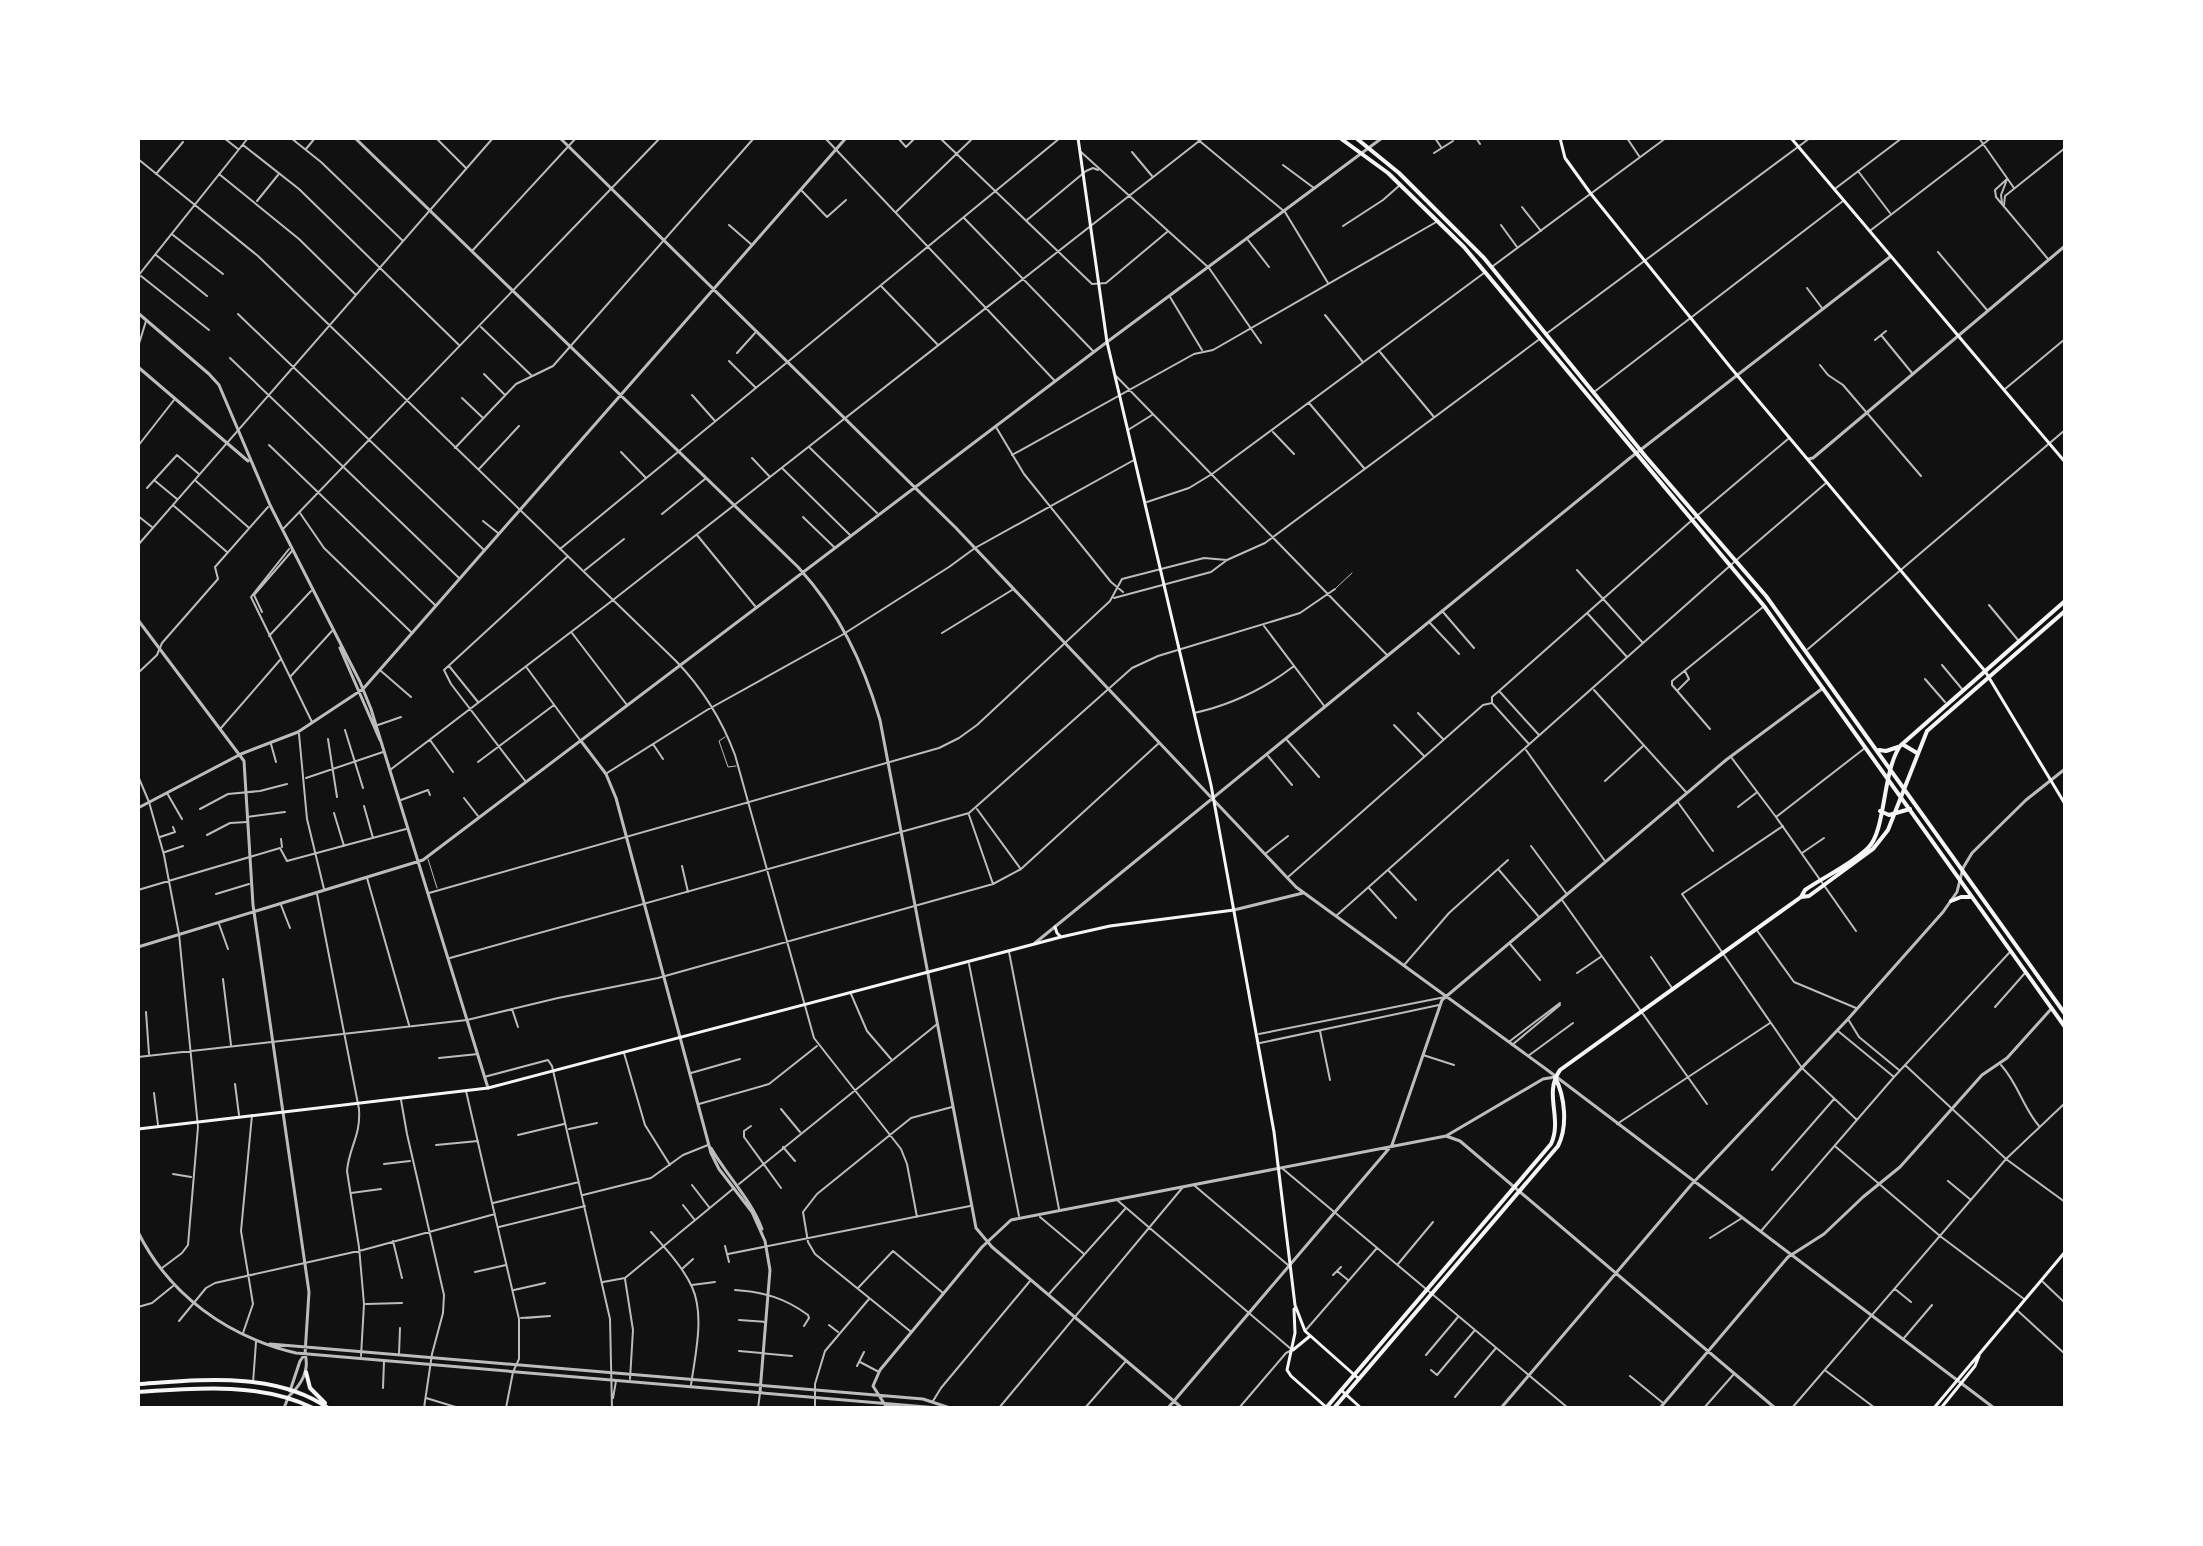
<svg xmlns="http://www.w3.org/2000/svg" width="2203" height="1546" viewBox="0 0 2203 1546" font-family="Rubik,sans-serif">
<rect width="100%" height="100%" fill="#111"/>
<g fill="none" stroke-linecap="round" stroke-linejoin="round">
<!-- service -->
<path stroke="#bcbcbc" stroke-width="1" d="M 1336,588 L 1352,573
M 725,737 L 719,741 L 728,767 L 736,766
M 428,859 L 437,888"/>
<!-- minor -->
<path stroke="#bcbcbc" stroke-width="2" d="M 224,138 L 238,149
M 291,138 L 321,162 L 402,240
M 436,138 L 466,168
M 825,138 L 1054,380
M 898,138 L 906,147 L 915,138
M 940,138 L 1092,284 L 1106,283 L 1167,232
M 1196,138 L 1285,212 L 1328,283
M 1435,138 L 1441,147
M 1476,138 L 1480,144
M 1627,138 L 1639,156
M 1979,138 L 2014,188
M 243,145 L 299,189 L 459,345
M 306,149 L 315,138
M 1081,152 L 1209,268 L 1261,343
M 1132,152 L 1152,176
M 1434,153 L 1453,141
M 138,159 L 258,256 L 676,661 C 702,688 722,720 735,755 L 814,1038 L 901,1149 L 907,1164 L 917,1217
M 1283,165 L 1314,188
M 1858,171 L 1890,213
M 156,174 L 183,142
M 219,174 L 299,239 L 356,295
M 2007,179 L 1995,190 L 1996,197 L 2048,259
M 1836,188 L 1902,138
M 802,191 L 827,217 L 846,200
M 257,201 L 278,175
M 2002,203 L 2001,195 L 2006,182
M 2004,205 L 2005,196 L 2065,148
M 1522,207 L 1541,231
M 896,212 L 973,138
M 964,218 L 1093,351
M 1027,220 L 1086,171 L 1093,168 L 1098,170
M 729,225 L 752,245
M 1501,225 L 1517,247
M 1343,226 L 1383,200 L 1400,185
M 1871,230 L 1991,138
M 173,235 L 223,274
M 1248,240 L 1269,267
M 472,251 L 576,138
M 1938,252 L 1987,310
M 156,255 L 207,296
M 1493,266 L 1666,138
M 138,276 L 248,138
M 141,276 L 209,330
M 881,286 L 938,345
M 1807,288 L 1822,308
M 1170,297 L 1202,350
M 238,314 L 484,550
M 1325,315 L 1362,361
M 481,327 L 531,375
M 1546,334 L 1810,138
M 1881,335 L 1912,373
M 1875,340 L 1886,331
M 138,347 L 146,321
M 1380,352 L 1434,417
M 737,353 L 755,333
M 230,358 L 459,578
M 729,361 L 756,388
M 1820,365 L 1828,375 L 1843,385 L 1921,476
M 484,374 L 505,395
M 1116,376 L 1387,655
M 2005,389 L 2065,339
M 1594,392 L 1843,201
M 692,395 L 715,421
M 462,398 L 482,417
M 1309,403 L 1364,468
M 996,427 L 1024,474 L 1111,582 L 1123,592
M 1128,430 L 1152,415
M 1273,432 L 1294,454
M 269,445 L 435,605
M 138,446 L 174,400
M 455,448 L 516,384 L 553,366 L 754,138
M 810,448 L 877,513
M 621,452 L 646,478
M 1012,455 L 1194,354 L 1213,350 L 1438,221
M 752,458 L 770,477
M 479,469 L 519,426
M 783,469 L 850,535
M 154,480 L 177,499
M 196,481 L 248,527
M 147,488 L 177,455 L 199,474
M 1147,502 L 1189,488 L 1212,474 L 1484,273
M 174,506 L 227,552
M 300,513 L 324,548 L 411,632
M 662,514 L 705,479
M 138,516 L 152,527
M 803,517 L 834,547
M 483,521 L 498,533
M 283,529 L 660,138
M 697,535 L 755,606
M 138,545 L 493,138
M 289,549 L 251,597 L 312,722
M 560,549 L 1060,138
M 585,570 L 624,539
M 1577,570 L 1643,643
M 1114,598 L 1211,572 L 1227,560 L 1265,543 L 1541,338
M 1989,605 L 2018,640
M 262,612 L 254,595 L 292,551
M 1443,612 L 1474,648
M 1588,614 L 1627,657
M 1430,623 L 1459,654
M 1264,626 L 1325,707
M 572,633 L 627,705
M 942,633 L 1012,590
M 269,636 L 311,591
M 1808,649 L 2065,430
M 1942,665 L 1962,689
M 449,666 L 478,702
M 527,668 L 580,740
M 381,671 L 411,697
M 138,673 L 157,655 L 162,643 L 218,579 L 215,567 L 268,507
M 290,677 L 332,631
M 1925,679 L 1945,702
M 1594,690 L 1686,792
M 1678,690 L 1689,679 L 1685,671
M 1500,692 L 1539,735
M 1493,704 L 1529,744
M 1194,713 C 1231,705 1264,689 1294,666
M 1418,713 L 1443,739
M 378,725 L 401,717
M 1394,725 L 1424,756
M 221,728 L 280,660
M 1710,729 L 1672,685 L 1672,681 L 1763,607
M 345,730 L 363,788
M 299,734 L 307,819 L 324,889
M 328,739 L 337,797
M 430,740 L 453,772
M 1287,740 L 1319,777
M 271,744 L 276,762
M 653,744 L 663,759
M 1526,750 L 1605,861
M 1268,756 L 1292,785
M 1731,757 L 1776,817 L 1856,931
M 478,762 L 554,705
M 390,770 L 613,600 L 1203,138
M 607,773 L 707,710 L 842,635 L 949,567 L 975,548 L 1134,460
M 138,776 L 149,802 L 164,855 L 179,934 L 198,1127 L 188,1245 L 182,1253 L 162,1268
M 306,778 L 383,752
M 1605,781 L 1643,746
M 526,782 L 451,684 L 444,670 L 567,557
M 167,793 L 182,819
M 464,798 L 478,816
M 401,800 L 428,790 L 430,795
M 1677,801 L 1713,851
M 364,806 L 373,838
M 1738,807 L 1756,793
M 200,809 L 228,794 L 260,791 L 287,784
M 977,809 L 1020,868
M 334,813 L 344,846
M 969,815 L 993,884
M 247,817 L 285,812
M 1776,817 L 1865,748
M 1783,826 L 1682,894 L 1802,1068 L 1857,1120
M 207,835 L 230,823 L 247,822
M 160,837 L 175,832 L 173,827
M 281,839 L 282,847
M 1531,846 L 1566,893
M 165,852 L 183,846
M 1802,853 L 1824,838
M 1265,854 L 1288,836
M 682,866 L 688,892
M 1499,870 L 1539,917
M 1389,871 L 1416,900
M 367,878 L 409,1025
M 1287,878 L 1483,705 L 1492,703 L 1492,697 L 1499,691 L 1691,521 L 1788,439
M 1369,888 L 1396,918
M 138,890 L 280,848 L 287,861 L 406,829
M 429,893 L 939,748 L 959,738 L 977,725 L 1110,601 L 1122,579 L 1204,558 L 1227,560
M 216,894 L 249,884
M 317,894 L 359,1109 C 361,1136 349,1147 347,1171 L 359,1247 L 364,1304 L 361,1356
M 1562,900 L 1707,1104
M 281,905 L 290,928
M 1336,916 L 1741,556 L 1826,483
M 219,924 L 228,949
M 1756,929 L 1794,982 L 1856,1008
M 1510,944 L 1540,980
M 1009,952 L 1059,1209
M 1651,957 L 1672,988
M 450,958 L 969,813 L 1132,668 L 1158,656 L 1300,613 L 1335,589
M 969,964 L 1019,1216
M 1405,964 L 1449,913 L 1508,860
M 1577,973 L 1602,956
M 223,979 L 231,1045
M 851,994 L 867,1031 L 891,1059
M 1995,1007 L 2025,973
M 512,1009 L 518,1027
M 146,1012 L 149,1054
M 1848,1019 L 1859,1037 L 1899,1070
M 1320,1031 L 1330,1080
M 1838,1031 L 1894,1077
M 1259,1034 L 1445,997
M 1510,1041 L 1560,1003
M 1260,1043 L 1439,1005
M 1512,1045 L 1560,1005
M 624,1053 L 645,1125 L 670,1165
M 1423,1055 L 1454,1065
M 1528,1056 L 1573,1023
M 138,1057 L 467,1020 L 558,998 L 658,978 L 993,884 L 1021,869 L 1159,743
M 439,1058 L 478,1054
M 1905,1065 L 2006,1159 L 2065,1202
M 2001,1065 C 2019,1085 2022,1106 2039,1126
M 691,1073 L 740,1059
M 484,1077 L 548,1060 L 552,1066 L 610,1319 L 612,1408
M 235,1084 L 239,1115
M 466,1091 L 519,1319 L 519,1359 L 513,1372 L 506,1408
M 154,1093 L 158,1125
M 401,1100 L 407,1134 L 444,1295 L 443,1313 L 432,1354 L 424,1408
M 699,1104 L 769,1084 L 817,1046
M 781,1109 L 800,1132
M 1617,1124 L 1770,1023
M 751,1126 L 744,1131 L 744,1137 L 781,1188
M 569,1129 L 597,1123
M 518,1135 L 564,1124
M 436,1145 L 478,1141
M 783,1147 L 795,1161
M 1836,1147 L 1940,1236 L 2024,1299
M 384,1164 L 410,1161
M 1283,1169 L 1568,1408
M 1772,1170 L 1834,1099
M 173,1174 L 191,1177
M 1948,1181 L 1971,1200
M 739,1184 L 936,1025
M 692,1185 L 709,1207
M 1195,1186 L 1288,1265
M 351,1193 L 381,1189
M 583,1195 L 651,1178 L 683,1155 L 708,1145
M 1117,1200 L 1291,1349
M 493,1203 L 579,1182
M 683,1205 L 694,1219
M 1040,1217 L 1084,1254
M 499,1227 L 585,1206
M 1761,1231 L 1894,1077 L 2009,953
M 651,1232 C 665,1248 683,1267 692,1287 C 705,1315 695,1356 691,1385
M 1710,1238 L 1742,1218
M 393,1241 L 402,1278
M 725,1246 L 729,1262
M 728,1254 L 970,1206
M 1398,1264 L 1433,1222
M 682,1269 L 693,1259
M 1337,1271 L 1348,1280
M 475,1272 L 506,1265
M 1333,1275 L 1341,1267
M 625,1279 L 633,1330 L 630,1379
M 603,1282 L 625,1278 L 734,1188
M 2043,1282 L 2065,1303
M 692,1285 L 715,1282
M 858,1288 L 893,1251 L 943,1293
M 1895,1289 L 1911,1302
M 514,1290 L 545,1283
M 735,1290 C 764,1292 785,1298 808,1315 L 809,1318 L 804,1326
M 1049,1294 L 1125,1209
M 366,1304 L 402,1303
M 138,1307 L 152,1303 L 173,1286
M 2018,1311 L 2065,1354
M 521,1318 L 550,1316
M 526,1318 L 550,1316
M 739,1320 L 766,1322
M 179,1321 L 206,1288 L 215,1283 L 363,1250 L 495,1214
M 829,1325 L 838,1332
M 910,1331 L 815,1254 L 808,1242 L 803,1212 L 817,1194 L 911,1118 L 952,1107
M 1305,1331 L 1377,1248
M 243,1333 L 253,1304 L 241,1231 L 252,1115
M 1904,1338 L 1932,1305
M 739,1351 L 792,1356
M 399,1354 L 400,1328
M 1426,1355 L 1458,1317
M 860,1362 L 879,1372
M 857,1366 L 864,1352
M 1431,1370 L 1437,1375 L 1475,1330
M 1826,1371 L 1875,1408
M 1630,1376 L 1663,1403
M 253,1383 L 256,1342
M 383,1388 L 384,1361
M 1455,1397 L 1496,1348
M 426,1398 L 459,1408
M 613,1398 L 616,1381
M 933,1401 L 941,1388 L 1030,1281
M 758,1408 L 760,1393
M 815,1408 L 815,1384 L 825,1351 L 869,1299
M 999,1408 L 1183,1187
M 1085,1408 L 1126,1361
M 1239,1408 L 1286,1353 L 1292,1350
M 1704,1408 L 1733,1375
M 1792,1408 L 2006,1159 L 2065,1103"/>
<!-- tertiary -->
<path stroke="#bcbcbc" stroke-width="3" d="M 355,138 L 798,567 C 839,612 863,662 880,720 L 976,1228 L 992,1247 L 1182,1408
M 560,138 L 956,528 L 1296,887 L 1546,1069 L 1994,1408
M 138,313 L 209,374 L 219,385 L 270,505 L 360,682 L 371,709 L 488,1088
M 138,367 L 248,461
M 1808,459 L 1813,458 L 2065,246
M 138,620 L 244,761 L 253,905 L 309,1292 L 305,1354 C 310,1371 300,1386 288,1397
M 340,648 L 380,740
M 581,741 L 606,774 L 616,798 L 711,1153 L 719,1169 L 752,1212 L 765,1241
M 138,808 L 241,754 L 298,732 L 363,689 L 846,138
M 1234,910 L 1303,893
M 1035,943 L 1630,458 L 1890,257
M 138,947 L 423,860 L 1107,342 L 1382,138
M 1446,1136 L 1460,1141 L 1775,1408
M 711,1148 C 727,1176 751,1199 762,1229
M 138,1232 C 169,1295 228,1337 296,1353 L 938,1408
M 270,1344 L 923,1399 L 950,1408
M 290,1391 L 300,1361 L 305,1354
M 760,1392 L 770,1270 L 765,1241
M 284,1408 L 288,1398
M 887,1408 L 873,1386 L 880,1370 L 982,1247 L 1011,1220 L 1446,1136 L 1543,1079 L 1555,1077
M 1168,1408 L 1392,1145 L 1442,1000 L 1726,760 L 1823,688
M 1501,1408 L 1691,1185 L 1848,1019 L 1943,912 L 1957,892 L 1963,868 L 1972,853 L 2026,800 L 2065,769
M 1660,1408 L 1788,1257 L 1824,1234 L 1863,1197 L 1900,1167 L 1982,1075 L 2007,1058 L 2052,1008"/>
<!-- secondary -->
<path stroke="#f5f5f5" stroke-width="3" d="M 1078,138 L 1107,342 L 1211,785 L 1235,917 L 1274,1132 L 1295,1305 L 1305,1331 L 1359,1379
M 1560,138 L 1565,158 L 1591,194 L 1731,368 L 1985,671 L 2065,804
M 1791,138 L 2065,462
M 1055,927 L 1057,933 L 1061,937
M 138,1129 L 488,1088 L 1061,937 L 1110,926 L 1234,910
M 1294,1309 L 1295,1333 L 1287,1370 L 1291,1376 L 1326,1407
M 1293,1350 L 1310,1336
M 1341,1390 L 1361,1408
M 1934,1408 L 2065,1252
M 1941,1408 L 1975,1366 L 1979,1356"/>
<!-- primary -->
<path stroke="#f5f5f5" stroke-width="4" d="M 1340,138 L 1388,173 L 1464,247 L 1764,606 L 2065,1027
M 1356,138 L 1399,173 L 1484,258 L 1646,457 L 1766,596 L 2065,1014
M 1902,744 L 1917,753
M 1879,750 L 1886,751 L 1898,747
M 1880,811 L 1889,815 L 1910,809
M 1801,897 L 1809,896 L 1873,849 L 1888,830 L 1927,731 L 2065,611
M 1951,901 L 1961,897 L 1970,897
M 306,1372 L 310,1388 L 325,1403
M 138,1384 C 200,1380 275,1371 328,1408
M 138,1392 C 195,1388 261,1382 313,1408
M 1326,1408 L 1551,1144 C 1563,1118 1543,1094 1560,1070 L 1801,897 L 1805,890 C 1825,876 1851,865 1868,848 C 1886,831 1882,773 1900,746 L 2065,601
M 1334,1408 L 1558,1146 C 1568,1126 1565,1097 1555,1077"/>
</g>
<!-- border -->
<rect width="2203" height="1546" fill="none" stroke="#ffffff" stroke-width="280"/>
</svg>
